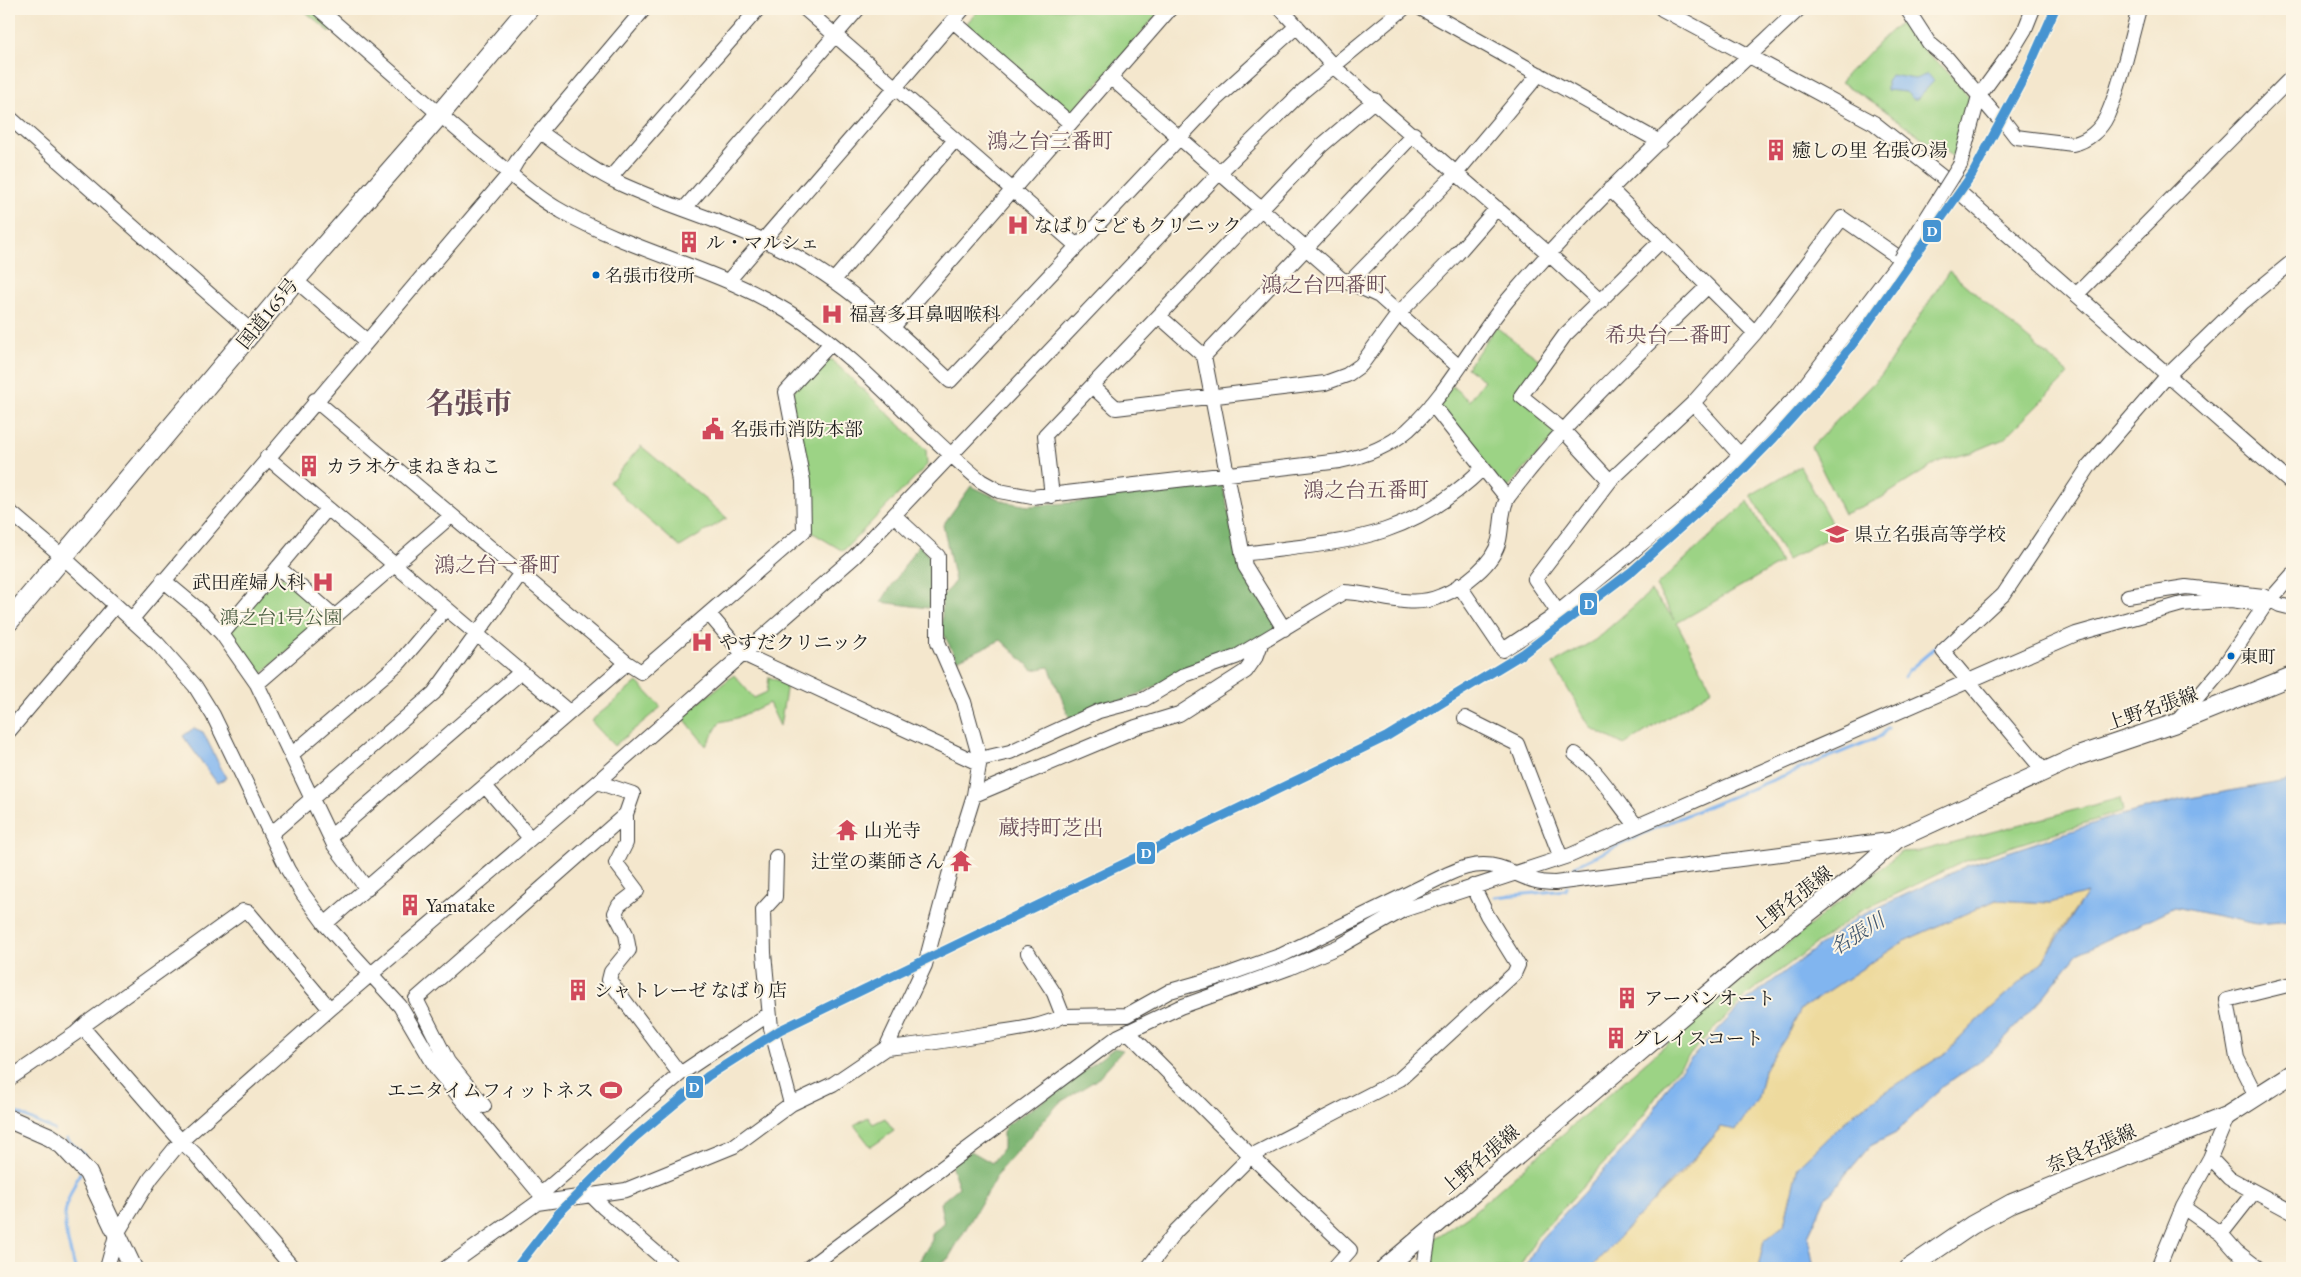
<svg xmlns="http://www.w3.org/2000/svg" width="2301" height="1277" viewBox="0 0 2301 1277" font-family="'EB Garamond','Noto Serif JP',serif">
<rect width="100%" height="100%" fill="#fcf5e5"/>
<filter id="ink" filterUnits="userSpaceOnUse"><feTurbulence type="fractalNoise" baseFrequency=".02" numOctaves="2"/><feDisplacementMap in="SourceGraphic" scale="10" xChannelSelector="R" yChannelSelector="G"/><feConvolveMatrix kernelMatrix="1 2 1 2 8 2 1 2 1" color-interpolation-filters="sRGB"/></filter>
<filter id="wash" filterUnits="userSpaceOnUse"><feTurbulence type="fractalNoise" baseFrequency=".0096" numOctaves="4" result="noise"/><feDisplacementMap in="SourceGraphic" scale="20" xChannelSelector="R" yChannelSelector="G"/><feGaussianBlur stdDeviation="1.12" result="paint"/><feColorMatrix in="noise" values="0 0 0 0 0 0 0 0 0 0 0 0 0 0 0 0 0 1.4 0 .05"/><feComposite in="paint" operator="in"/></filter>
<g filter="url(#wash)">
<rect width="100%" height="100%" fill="#f4e7cd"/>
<!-- green -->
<path fill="#9cd385" stroke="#5c7850" d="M 302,9 L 347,9 L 330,32 Z
M 980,9 L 1162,9 L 1073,112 L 1066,112 L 965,25 Z
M 1901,22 L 1911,23 L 1924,51 L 1944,68 L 1971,99 L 1957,160 L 1936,143 L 1929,143 L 1876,104 L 1841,82 C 1850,68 1856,67 1866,56 C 1877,44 1888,33 1901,22 Z
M 1949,271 L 2069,374 L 2004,439 L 1973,452 L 1940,461 L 1881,498 L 1844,514 L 1811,447 L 1882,374 Z
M 1496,327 L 1541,361 L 1519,395 L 1559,431 L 1506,490 L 1437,405 L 1452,386 L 1469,401 L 1484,380 L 1467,368 Z
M 823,359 L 832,360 L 926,450 L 927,465 L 843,551 L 808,530 L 792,399 L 794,390 Z
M 641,446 L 727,518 L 680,547 L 630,504 L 610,482 Z
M 1800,466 L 1837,533 L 1787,560 L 1751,495 Z
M 1748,501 L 1781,563 L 1677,623 L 1712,690 L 1624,745 L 1591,728 L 1553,664 L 1595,640 L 1651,591 L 1675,620 L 1656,586 Z
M 275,577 L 283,578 L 325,613 L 325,620 L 261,674 L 254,673 L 231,639 L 230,631 Z
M 734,675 L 754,698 L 767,692 L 769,677 L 787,684 L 780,726 L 769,703 L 737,718 L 720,722 L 706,746 L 682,716 Z
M 637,682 L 661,707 L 614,746 L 591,721 Z
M 2120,798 L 2123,811 L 1963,862 L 1859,912 L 1750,993 L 1701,1042 L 1668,1080 L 1627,1138 L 1536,1238 L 1519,1268 L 1429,1268 L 1431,1241 L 1472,1213 L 1710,1006 L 1901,852 L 1920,851 Z
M 868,1117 L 873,1124 L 885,1118 L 894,1131 L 871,1147 L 854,1125 Z"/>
<!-- forest -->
<path fill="#7db572" stroke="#4c6847" d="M 1221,479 L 1242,568 L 1280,630 L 1125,700 L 1070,719 L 1049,667 L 1033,670 L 1001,640 L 957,660 L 942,631 L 942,597 L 955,581 L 943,525 L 971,486 L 1006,502 L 1029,506 L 1080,502 L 1165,487 Z
M 919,544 L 934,563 L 932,600 L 928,608 L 881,602 Z
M 1114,1048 L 1123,1050 L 1096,1080 L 1059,1103 L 1001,1169 L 948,1259 L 930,1268 L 915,1268 L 932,1240 L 932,1233 L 944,1224 L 940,1203 L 959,1187 L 951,1165 L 971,1151 L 992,1163 L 1003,1148 L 1003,1132 L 1007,1124 L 1050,1097 Z"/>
<!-- sand -->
<path fill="#eeda9e" stroke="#857b5d" d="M 2088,892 L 2059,933 L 2043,961 L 1972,1026 L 1947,1052 L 1914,1075 L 1791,1194 L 1784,1225 L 1764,1241 L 1758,1268 L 1591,1268 L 1625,1229 L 1683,1172 L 1721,1127 L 1758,1098 L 1764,1070 L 1790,1031 L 1801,1009 L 1904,941 L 1996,900 L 2050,903 Z"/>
<!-- water -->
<path fill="#81b5ef" stroke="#4e6886" d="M 1928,74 L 1934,81 L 1917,99 L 1913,99 L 1906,92 L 1887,90 L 1887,82 L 1891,75 L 1915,79 Z
M 194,728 L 203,732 L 226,778 L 217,783 L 183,736 Z
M 2292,780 L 2292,921 L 2257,924 L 2175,907 L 2077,954 L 2044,996 L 1991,1053 L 1943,1086 L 1896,1133 L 1870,1146 L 1825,1199 L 1808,1236 L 1814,1268 L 1758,1268 L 1764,1241 L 1784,1225 L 1798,1166 L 1856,1111 L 1947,1052 L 1972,1026 L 2043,961 L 2087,893 L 2050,903 L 1996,900 L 1904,941 L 1801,1009 L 1790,1031 L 1764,1070 L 1758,1098 L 1736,1130 L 1721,1127 C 1679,1176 1633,1220 1591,1268 L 1525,1268 L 1539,1241 L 1642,1129 L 1674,1077 L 1741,1005 L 1856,918 L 1966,866 L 2107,819 L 2179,800 Z"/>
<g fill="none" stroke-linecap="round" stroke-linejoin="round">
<!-- stream -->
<path stroke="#81b5ef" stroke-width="3" d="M 1904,677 L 1908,671 L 1949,636
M 1572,876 L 1575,866 L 1660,826 L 1881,736 L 1888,728
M 1495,897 L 1566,890 L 1567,887
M 17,1113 L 54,1130
M 67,1139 L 84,1155 L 85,1160
M 75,1268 C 63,1224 58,1216 80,1173"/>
</g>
</g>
<g filter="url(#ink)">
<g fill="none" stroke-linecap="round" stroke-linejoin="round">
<!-- minor casing -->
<g stroke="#3c3a37" stroke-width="16">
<path id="minor" d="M 319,9 C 372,55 424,102 478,147 C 505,169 532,195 563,212 C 638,254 725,270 796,317 C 865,363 917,429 981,481 L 999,491 L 1032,497 L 1340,461 C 1365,456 1388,447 1408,430 C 1448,394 1476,336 1512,295 C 1600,193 1701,101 1799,9
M 805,9 L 1077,246
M 1281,9 L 1334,67 L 1549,254 L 1601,302
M 1422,9 L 1660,142
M 1662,9 L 1874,123 L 1941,176 L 2292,484
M 1907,9 L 1929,43 L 1947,58 L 1997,117 L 2003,120 L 2016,137 L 2073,144 C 2088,141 2101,129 2107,116 C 2122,82 2129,44 2139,9
M 953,21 L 1070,123
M 1110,77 L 1340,278 L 1379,296 L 1459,367
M 9,117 L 252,332
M 540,132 C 567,151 593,171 623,185 C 676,209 733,224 784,250 C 848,283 899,333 950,381 L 1216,99 L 1297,26
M 1960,165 L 1979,96 L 2011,52 L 2025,29 L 2033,9
M 610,178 L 758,9
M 1610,189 L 1755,333
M 684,209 L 858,9
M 295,280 L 367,341
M 834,280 L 955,140
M 728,281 L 963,9
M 1349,283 L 1457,172 L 1539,74
M 2077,294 L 2292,77
M 1159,316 L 1204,356 L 1245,566 L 1284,629
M 893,327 L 1170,9
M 1204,356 L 1414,134
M 1092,386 L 1116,408 L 1325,383 L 1347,375 L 1361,365 L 1399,313 L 1457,254 L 1497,208
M 315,400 L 627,663 L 641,672 L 804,531 L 803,481 L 786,392 L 831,343
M 1693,403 L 1740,455
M 1432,404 L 1507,498
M 267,457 L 569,712
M 1610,481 L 1563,430 L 1521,396 L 1565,335 L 1662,240
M 1052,496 L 1045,435 L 1321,146 L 1375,100
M 9,511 L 62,556 L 157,643 L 195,686 L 213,715 L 288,870 L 303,894 L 325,924 L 400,1006 L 438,1071 L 546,1201
M 1242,554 C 1343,541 1406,543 1483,468
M 278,567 L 334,616
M 163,580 L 199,610 L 222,634 L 257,684 L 334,845 L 367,889
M 1459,585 L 1503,650 L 1550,619 L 1684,509 L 1740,455 L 1800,392 L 1901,259 L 1842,218 L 1755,333 L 1693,403 L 1610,481 L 1535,579 L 1558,612
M 2128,596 L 2186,587 L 2263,596 L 2280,605 L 2292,608
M 709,614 L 743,654 L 978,763
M 131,620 L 510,173 L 517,161 L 540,132 L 644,9
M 222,634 L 327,509
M 257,684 L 451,516
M 1465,718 L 1517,744 L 1561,858
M 2176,723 L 2222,669 L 2263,608 L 2292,575
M 9,731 L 115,606
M 1575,754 C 1600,772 1616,802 1636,825
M 291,755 L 400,662 L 446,608
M 980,759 L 1010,752 L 1099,711 L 1145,699 L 1185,675 L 1236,657 L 1344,592 C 1377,593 1409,610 1441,596 C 1463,587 1494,564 1499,540 C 1502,527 1501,506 1509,496 C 1567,419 1638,354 1707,287
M 2043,770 L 1943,651 L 2004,594 L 2090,465 L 2168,375 L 2243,302 L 2292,262
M 485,786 L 530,838
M 974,795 L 1136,727 L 1179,714 L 1246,671 L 1257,655 L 1262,641
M 271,834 L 434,693 L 521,573
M 330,837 L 521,672
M 776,857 L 775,897 L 763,910 L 764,953 L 771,1028 L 791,1104
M 325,924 L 627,663
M 1028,953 L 1054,993 L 1063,1016
M 83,1028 L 181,1141 L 195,1154 L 293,1268
M 1129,1033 L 1251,1156 L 1350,1250 L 1334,1268
M 886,1048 C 919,1045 952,1040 985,1034 C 1011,1030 1040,1028 1063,1016 L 1127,1015 L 1170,991 L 1226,975 L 1282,955 L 1448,874 C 1463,867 1481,862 1498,867 C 1522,874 1528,883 1555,883 L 1897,839
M 680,1074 L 769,1014
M 9,1079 L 76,1033 L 87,1023 L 243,911 L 248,912 L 330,1009
M 2256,1096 L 2237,1058 L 2227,1000 L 2292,984
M 484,1106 L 448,1062 L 416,999 L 626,814
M 2210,1158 L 2229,1178 L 2292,1212
M 541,1194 L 680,1074 L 609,980 L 611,972 L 629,950 L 626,934 L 615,913 L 619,905 L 637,891 L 616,863 L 626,843 L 626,814 L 633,794 L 597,782
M 592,1196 L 604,1208 L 674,1268
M 2183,1207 L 2221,1234 L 2236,1251 L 2258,1268
M 2221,1234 L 2254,1192
M 107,1268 L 116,1235 L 151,1178 L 181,1141 L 330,1009 L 597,782 L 854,557 L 1220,172 L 1303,91 L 1403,9
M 446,1268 L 537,1203 L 626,1190 L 734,1146 L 791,1104 L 833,1084 L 886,1048 L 925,965 L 949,875 L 974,795 L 980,759 L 964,702 L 938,642 L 938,556 L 895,516
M 808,1268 L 1096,1053 L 1119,1036 L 1180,1007 L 1289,968 L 1340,946 L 1403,910 L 1571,855 L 2076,634 L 2182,604 L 2231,600 L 2253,603 L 2263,608
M 1148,1268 L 1176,1231 L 1251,1156 L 1400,1079 L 1514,974 L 1518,965 L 1487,915 L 1473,886
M 1424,1268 L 1430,1229
M 2158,1268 L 2183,1207 L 2210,1158 L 2228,1115"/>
</g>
<!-- major casing -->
<g stroke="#3c3a37" stroke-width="20">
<path id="major" d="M 9,1119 L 50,1137 L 62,1145 L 88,1173 L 133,1268
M 1385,1268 L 1748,960 L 1853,878 L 1897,839 L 2078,756 L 2176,723 L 2292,676
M 1909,1268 L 1972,1225 L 2012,1203 L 2228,1115 L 2292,1074"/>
</g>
<!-- highway casing -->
<g stroke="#3c3a37" stroke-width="22">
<path id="highway" d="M 9,621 L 295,280 L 440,114 L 528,9"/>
</g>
<!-- minor -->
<use href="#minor" stroke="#fff" stroke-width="14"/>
<!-- major -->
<use href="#major" stroke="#fff" stroke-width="18"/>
<!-- highway -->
<use href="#highway" stroke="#fff" stroke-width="20"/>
<!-- minor-bridge casing -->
<g stroke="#3c3a37" stroke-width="16" stroke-linecap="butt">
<path id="minor-bridge" d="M 1901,259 L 1960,165"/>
</g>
<!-- minor-bridge -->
<use href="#minor-bridge" stroke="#fff" stroke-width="14"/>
<!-- rail-1 casing -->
<g stroke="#fcf5e5" stroke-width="12">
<path id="rail-1" d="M 516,1268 L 558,1214 L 634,1138 L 708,1076 L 780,1030 L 1386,737 L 1524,653 L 1632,571 L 1729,484 L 1774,438 L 1818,389 L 1859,336 L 1973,173 L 2027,72 L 2055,9"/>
</g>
<!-- rail-1 -->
<use href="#rail-1" stroke="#4694d1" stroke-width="9"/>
</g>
</g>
<!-- icons -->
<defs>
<g id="building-bare" transform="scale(1.725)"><path d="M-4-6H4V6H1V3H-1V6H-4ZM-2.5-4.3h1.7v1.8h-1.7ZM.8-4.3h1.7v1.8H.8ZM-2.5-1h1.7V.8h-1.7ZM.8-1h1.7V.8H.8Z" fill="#d1495b" stroke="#fcf5e5" stroke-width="2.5" paint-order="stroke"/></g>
<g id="hospital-bare" transform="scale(1.725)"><path d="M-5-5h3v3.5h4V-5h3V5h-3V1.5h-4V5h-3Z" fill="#d1495b" stroke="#fcf5e5" stroke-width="2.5" paint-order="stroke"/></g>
<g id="civic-bare" transform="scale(1.725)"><path d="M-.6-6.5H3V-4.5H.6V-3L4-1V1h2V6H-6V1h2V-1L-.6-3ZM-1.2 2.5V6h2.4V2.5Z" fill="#d1495b" stroke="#fcf5e5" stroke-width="2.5" paint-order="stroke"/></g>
<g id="school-bare" transform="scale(1.725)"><path d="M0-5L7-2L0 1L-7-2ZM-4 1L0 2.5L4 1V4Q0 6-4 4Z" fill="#d1495b" stroke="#fcf5e5" stroke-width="2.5" paint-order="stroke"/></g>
<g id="temple-bare" transform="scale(1.725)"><path d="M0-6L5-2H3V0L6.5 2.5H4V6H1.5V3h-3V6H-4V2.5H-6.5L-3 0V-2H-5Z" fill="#d1495b" stroke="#fcf5e5" stroke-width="2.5" paint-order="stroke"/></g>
<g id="stadium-bare" transform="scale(1.725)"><path d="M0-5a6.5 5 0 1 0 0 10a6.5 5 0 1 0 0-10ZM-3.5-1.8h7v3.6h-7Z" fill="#d1495b" stroke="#fcf5e5" stroke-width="2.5" paint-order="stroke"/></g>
</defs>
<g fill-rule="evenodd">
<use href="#building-bare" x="1776" y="150"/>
<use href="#hospital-bare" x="1018" y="225"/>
<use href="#building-bare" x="689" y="242"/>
<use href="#hospital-bare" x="832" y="314"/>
<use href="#civic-bare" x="713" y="429"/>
<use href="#building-bare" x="309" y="466"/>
<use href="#school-bare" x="1837" y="534"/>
<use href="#hospital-bare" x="323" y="582"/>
<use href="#hospital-bare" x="702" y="642"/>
<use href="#temple-bare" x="847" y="830"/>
<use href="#temple-bare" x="961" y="861"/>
<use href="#building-bare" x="410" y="905"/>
<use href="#building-bare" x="578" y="990"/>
<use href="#building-bare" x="1627" y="998"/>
<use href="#building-bare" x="1616" y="1038"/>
<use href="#stadium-bare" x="611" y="1090"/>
</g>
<!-- markers -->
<g fill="#0065bd" stroke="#fcf5e5" stroke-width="2">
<circle cx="596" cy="275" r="4.5"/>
<circle cx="2231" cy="656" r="4.5"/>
</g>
<g text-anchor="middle" stroke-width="4" stroke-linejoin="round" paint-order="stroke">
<!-- bus labels -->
<g font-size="18" fill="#1c1c1c" stroke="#fcf5e5" text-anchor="start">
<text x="605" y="282">名張市役所</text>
<text x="2240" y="663">東町</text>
</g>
<!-- poi labels -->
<g font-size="19" fill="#1c1c1c" stroke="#fcf5e5" text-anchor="start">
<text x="1792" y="157">癒しの里 名張の湯</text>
<text x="1034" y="232">なばりこどもクリニック</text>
<text x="706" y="249">ル・マルシェ</text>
<text x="849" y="321">福喜多耳鼻咽喉科</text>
<text x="730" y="436">名張市消防本部</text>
<text x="326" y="473">カラオケ まねきねこ</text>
<text x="1854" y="541">県立名張高等学校</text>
<text x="306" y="589" text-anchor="end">武田産婦人科</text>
<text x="719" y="649">やすだクリニック</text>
<text x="864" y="837">山光寺</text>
<text x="944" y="868" text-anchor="end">辻堂の薬師さん</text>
<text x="426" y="912">Yamatake</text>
<text x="594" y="997">シャトレーゼ なばり店</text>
<text x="1644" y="1005">アーバンオート</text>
<text x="1632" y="1045">グレイスコート</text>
<text x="594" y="1097" text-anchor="end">エニタイムフィットネス</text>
</g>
<!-- street labels -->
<g font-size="19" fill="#1c1c1c" stroke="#fcf5e5">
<text transform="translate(267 313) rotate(-51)" y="7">国道165号</text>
<text transform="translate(2152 708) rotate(-19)" y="7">上野名張線</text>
<text transform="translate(1792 899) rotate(-38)" y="7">上野名張線</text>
<text transform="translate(2091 1148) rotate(-23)" y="7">奈良名張線</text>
<text transform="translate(1480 1159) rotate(-40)" y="7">上野名張線</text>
</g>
<!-- park labels -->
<g font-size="19" fill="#495c41" stroke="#fcf5e5">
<text x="281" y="624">鴻之台1号公園</text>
</g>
<!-- water labels -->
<g font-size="20" font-style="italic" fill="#445970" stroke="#fcf5e5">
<text transform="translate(1857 934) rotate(-32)" y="7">名張川</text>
</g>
<!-- quarter labels -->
<g font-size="21" fill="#694d59" stroke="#fcf5e5">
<text x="1050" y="148">鴻之台三番町</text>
<text x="1324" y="292">鴻之台四番町</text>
<text x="1668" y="342">希央台二番町</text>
<text x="1366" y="497">鴻之台五番町</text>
<text x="497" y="572">鴻之台一番町</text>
<text x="1051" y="835">蔵持町芝出</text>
</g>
<!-- town labels -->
<g font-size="29" font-weight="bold" fill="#694d59" stroke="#fcf5e5">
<text x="469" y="413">名張市</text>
</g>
</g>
<g stroke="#fcf5e5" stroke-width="2">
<rect x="1922" y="219" width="20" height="24" rx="5" fill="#4694d1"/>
<rect x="1579" y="592" width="19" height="24" rx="5" fill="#4694d1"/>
<rect x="1136" y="841" width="20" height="24" rx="5" fill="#4694d1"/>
<rect x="685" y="1075" width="19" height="24" rx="5" fill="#4694d1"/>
</g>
<g font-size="14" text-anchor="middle" font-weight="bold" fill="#fff">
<text x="1932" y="236">D</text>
<text x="1589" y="609">D</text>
<text x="1146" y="858">D</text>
<text x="694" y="1092">D</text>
</g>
<!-- margin -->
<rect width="2301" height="1277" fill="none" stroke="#fcf5e5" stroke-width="30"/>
</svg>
